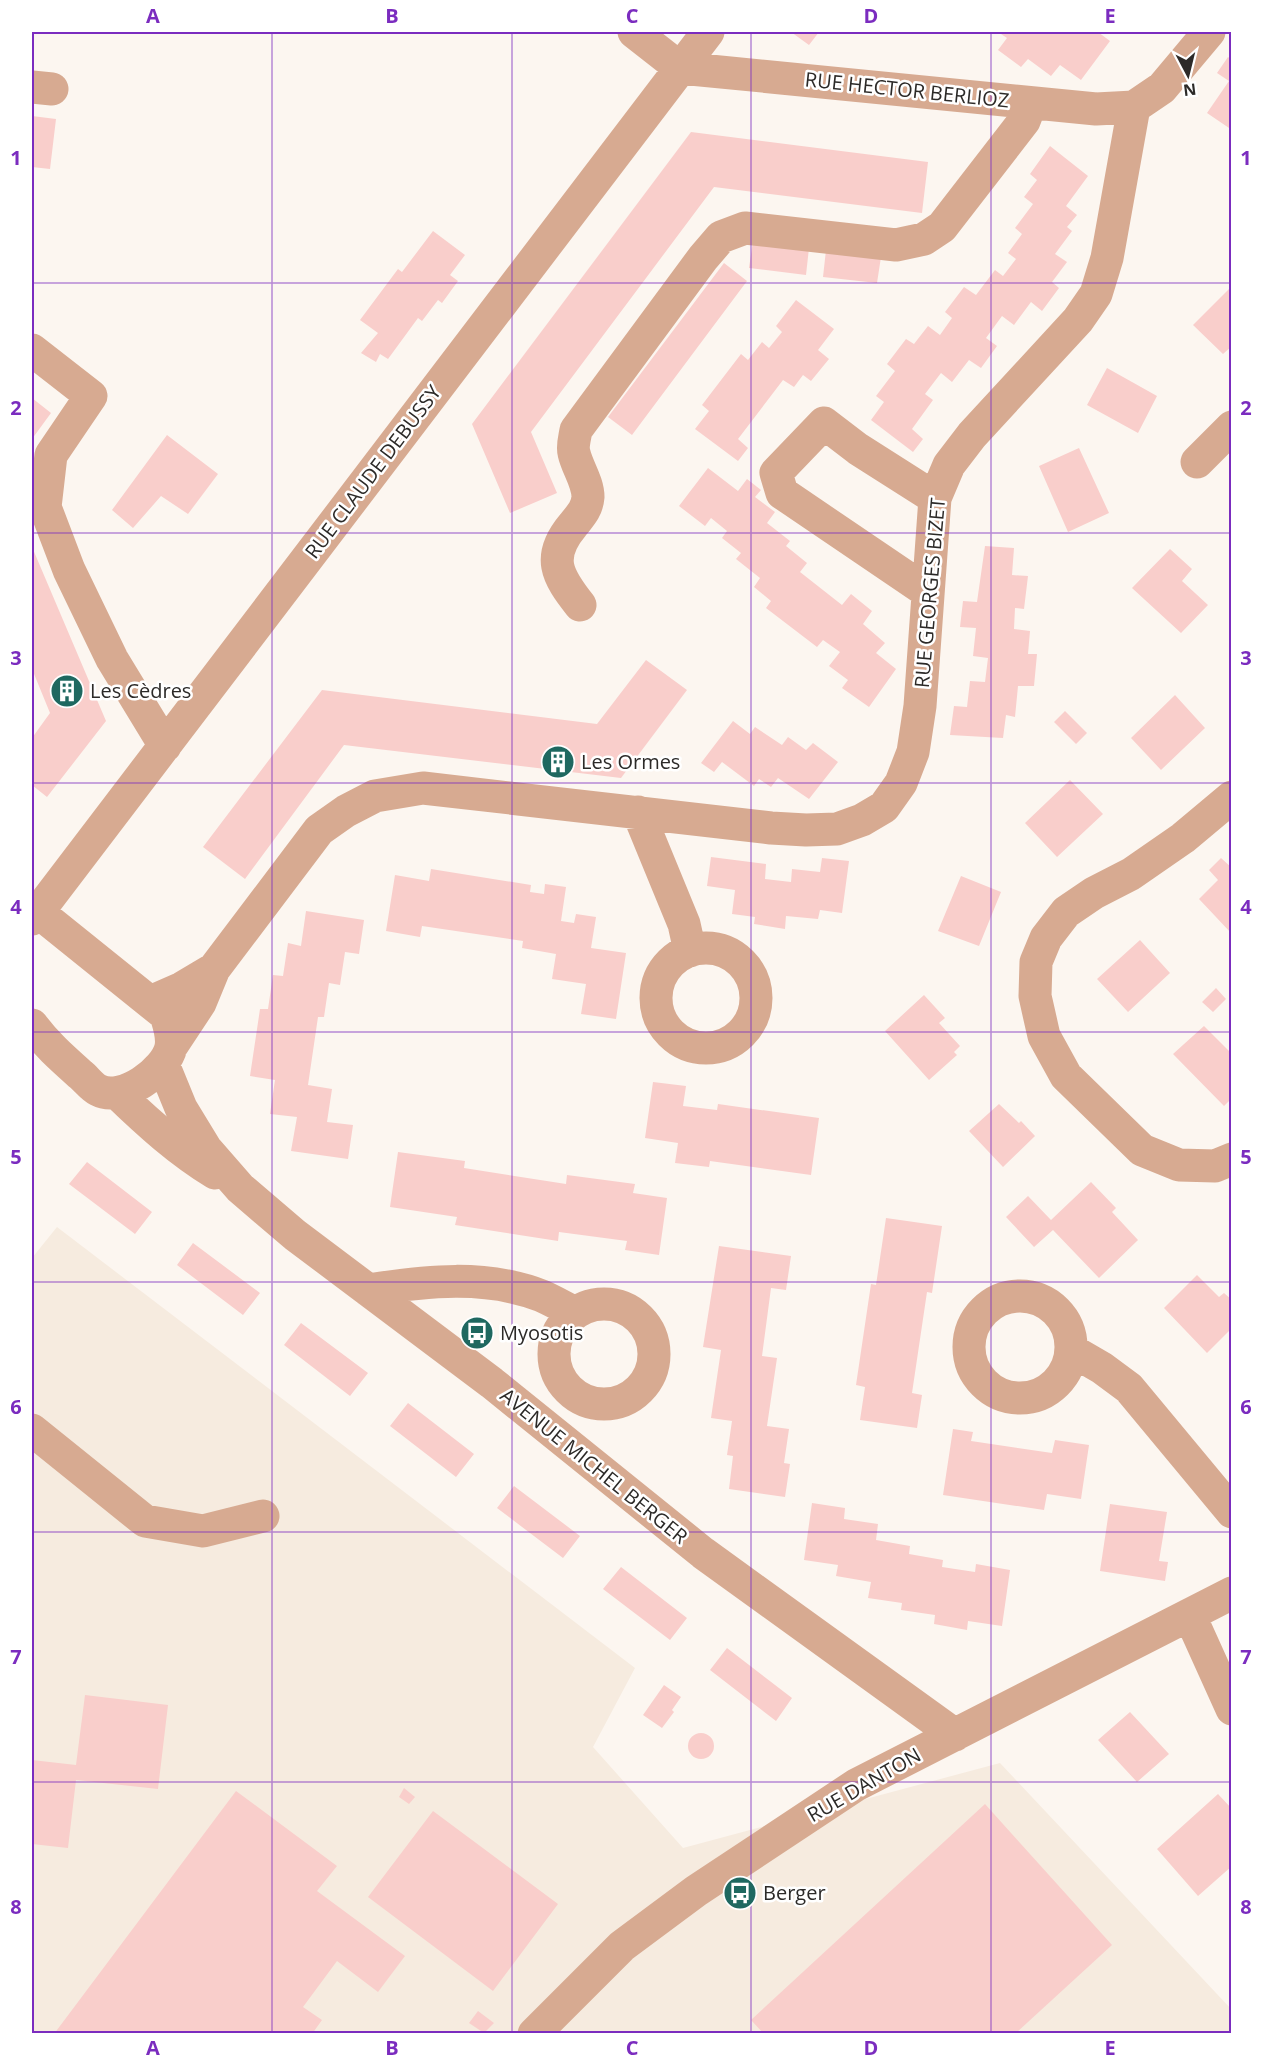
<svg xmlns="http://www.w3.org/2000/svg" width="1263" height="2065" viewBox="0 0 1263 2065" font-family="'Open Sans',sans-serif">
<rect width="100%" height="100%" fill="#fcf6f0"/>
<!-- built -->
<path fill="#f6ebdf" d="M 57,1227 L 635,1668 L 593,1747 L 683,1848 L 1000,1763 L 1232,2010 L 1231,2034 L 32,2034 L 32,1258 Z"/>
<!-- building -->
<path fill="#f9cecb" d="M 791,32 L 819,32 L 809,45 Z
M 998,32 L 1098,32 L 1110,41 L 1081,80 L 1060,65 L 1051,76 L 1028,59 L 1021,67 L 998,50 L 1007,38 Z
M 1228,57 L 1232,60 L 1232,130 L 1207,113 L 1229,81 L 1217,73 Z
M 32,116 L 56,119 L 50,169 L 32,167 Z
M 691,132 L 928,162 L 922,213 L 714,187 L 531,432 L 557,493 L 510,513 L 472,424 Z
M 1050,146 L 1088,176 L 1066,206 L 1077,215 L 1067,227 L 1072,231 L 1055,254 L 1067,262 L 1052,282 L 1059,288 L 1042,311 L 1031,302 L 1014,325 L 1002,316 L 986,338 L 997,346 L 981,368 L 969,360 L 952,382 L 941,373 L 925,394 L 933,400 L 912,429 L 923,439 L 913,452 L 871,420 L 884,402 L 876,396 L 895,371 L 887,364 L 906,339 L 914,344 L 928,326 L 940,335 L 952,318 L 945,312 L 964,287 L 976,295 L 995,270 L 1003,276 L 1016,259 L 1008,253 L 1022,234 L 1015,228 L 1033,204 L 1024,197 L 1037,180 L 1030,174 Z
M 433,231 L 465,255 L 450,275 L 458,281 L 442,303 L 438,300 L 422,321 L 418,318 L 388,359 L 380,354 L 376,362 L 361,353 L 378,333 L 360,320 L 398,269 L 402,272 Z
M 753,241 L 809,248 L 806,275 L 749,268 Z
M 826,250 L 881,257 L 877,283 L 823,277 Z
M 724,263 L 747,281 L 632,435 L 608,417 Z
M 1232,286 L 1232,346 L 1223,354 L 1193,325 Z
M 796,300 L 834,329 L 818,350 L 829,359 L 811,381 L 803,375 L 794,387 L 783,380 L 738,439 L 748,448 L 738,461 L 695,429 L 709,411 L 702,405 L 741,354 L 748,360 L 762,342 L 769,348 L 782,332 L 776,326 Z
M 1107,368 L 1157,396 L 1138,433 L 1087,405 Z
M 32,398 L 51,413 L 32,439 Z
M 167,435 L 218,474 L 188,514 L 161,496 L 133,528 L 112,510 Z
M 1079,448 L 1109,513 L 1068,532 L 1039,466 Z
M 708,468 L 738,491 L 747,479 L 761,490 L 755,497 L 775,512 L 767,523 L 790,541 L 786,546 L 807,563 L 800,572 L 842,605 L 851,594 L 872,611 L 863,624 L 885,643 L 876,653 L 896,669 L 869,707 L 842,688 L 848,680 L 829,666 L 840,652 L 823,640 L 817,647 L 766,608 L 771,601 L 754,587 L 760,578 L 736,559 L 741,553 L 722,538 L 727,531 L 711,518 L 705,526 L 679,506 Z
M 985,546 L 1014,548 L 1012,575 L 1028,576 L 1024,609 L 1015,608 L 1014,629 L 1030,631 L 1028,654 L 1037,654 L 1034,686 L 1018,686 L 1015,717 L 1006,715 L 1003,738 L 950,735 L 954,706 L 967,707 L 970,681 L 985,682 L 988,658 L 973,656 L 976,628 L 960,627 L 963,601 L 977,602 Z
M 32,547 L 106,721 L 47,797 L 32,785 L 32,738 L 50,713 L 32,669 Z
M 1170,549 L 1192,569 L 1182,581 L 1208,605 L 1181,633 L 1132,588 Z
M 646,660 L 687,690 L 621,778 L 344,745 L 245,879 L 203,847 L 322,690 L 597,724 Z
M 1175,695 L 1205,728 L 1161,770 L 1131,738 Z
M 1065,711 L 1087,733 L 1076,744 L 1054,722 Z
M 733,721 L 750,734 L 755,727 L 782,745 L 788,737 L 806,750 L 813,743 L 838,762 L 809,799 L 778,778 L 771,787 L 759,779 L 754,786 L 722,762 L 714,772 L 701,763 Z
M 1070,780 L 1103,814 L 1057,857 L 1025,823 Z
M 711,857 L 766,864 L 765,879 L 791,882 L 792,869 L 820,872 L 822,858 L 849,861 L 842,913 L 820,910 L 818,919 L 786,916 L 785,929 L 754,924 L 755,917 L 732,914 L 735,890 L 707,886 Z
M 1221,858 L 1232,868 L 1232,934 L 1199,899 L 1218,880 L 1209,870 Z
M 431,869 L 531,885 L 530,892 L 544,894 L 545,884 L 566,887 L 561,921 L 574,923 L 576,914 L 596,917 L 591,948 L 626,953 L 616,1019 L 581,1014 L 586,984 L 552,979 L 556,954 L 522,948 L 523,941 L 422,926 L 420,937 L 386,931 L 395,875 L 429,881 Z
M 961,876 L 1001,892 L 979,946 L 938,931 Z
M 306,911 L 364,920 L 359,954 L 345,952 L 340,985 L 329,983 L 324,1017 L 318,1017 L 308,1085 L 332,1089 L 327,1122 L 353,1125 L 348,1159 L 291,1151 L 297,1117 L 270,1114 L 275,1080 L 250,1076 L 260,1009 L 268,1009 L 273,975 L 283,976 L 288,943 L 301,946 Z
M 1140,940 L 1170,973 L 1128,1012 L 1097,979 Z
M 1216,988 L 1226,999 L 1213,1012 L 1202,1002 Z
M 924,995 L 945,1018 L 939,1023 L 960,1046 L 954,1052 L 957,1055 L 929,1080 L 885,1031 Z
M 1204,1026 L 1232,1054 L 1232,1102 L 1230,1100 L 1224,1106 L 1173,1054 Z
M 653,1082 L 686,1086 L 683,1106 L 717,1110 L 718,1104 L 819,1118 L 811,1175 L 710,1161 L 709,1167 L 675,1163 L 678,1143 L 645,1138 Z
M 999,1104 L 1019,1123 L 1021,1121 L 1035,1136 L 1003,1167 L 969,1131 Z
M 398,1152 L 465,1161 L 464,1168 L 566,1184 L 567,1175 L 635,1184 L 633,1193 L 667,1198 L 659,1255 L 625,1250 L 627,1241 L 559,1232 L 558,1241 L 455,1225 L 457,1217 L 390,1207 Z
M 87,1162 L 152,1212 L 135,1234 L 69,1184 Z
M 1091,1182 L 1116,1208 L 1112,1212 L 1138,1240 L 1099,1278 L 1053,1230 L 1034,1247 L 1006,1217 L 1028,1196 L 1051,1220 Z
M 886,1218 L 942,1226 L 932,1293 L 927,1292 L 912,1393 L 922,1395 L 917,1428 L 860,1420 L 865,1387 L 856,1385 L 871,1284 L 876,1285 Z
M 193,1243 L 260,1293 L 243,1315 L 177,1265 Z
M 719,1246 L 791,1256 L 786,1290 L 771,1288 L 762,1356 L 777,1358 L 767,1426 L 789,1429 L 784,1463 L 790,1464 L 785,1497 L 729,1489 L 733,1456 L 727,1455 L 732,1421 L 711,1418 L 721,1350 L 703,1347 Z
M 1197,1275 L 1219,1297 L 1224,1293 L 1232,1300 L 1232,1308 L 1230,1309 L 1232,1311 L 1232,1328 L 1207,1353 L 1164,1308 Z
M 301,1323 L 368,1373 L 350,1396 L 284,1345 Z
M 408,1403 L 474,1454 L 456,1477 L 390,1426 Z
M 953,1429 L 973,1432 L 971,1441 L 1052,1453 L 1055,1440 L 1089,1445 L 1081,1499 L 1047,1494 L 1044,1510 L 943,1495 Z
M 514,1486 L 580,1536 L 563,1558 L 497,1508 Z
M 812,1503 L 845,1508 L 844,1519 L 878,1524 L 876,1540 L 910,1546 L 909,1554 L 943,1560 L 942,1567 L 975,1572 L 976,1564 L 1010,1570 L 1002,1626 L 968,1621 L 967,1630 L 934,1624 L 935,1615 L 901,1610 L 902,1603 L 868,1598 L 871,1582 L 836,1576 L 838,1565 L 804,1560 Z
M 1110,1504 L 1167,1512 L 1159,1561 L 1168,1562 L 1165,1581 L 1100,1571 Z
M 621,1567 L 687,1618 L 670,1640 L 603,1589 Z
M 727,1648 L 792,1698 L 776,1721 L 710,1670 Z
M 664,1685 L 681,1697 L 672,1710 L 674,1712 L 662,1728 L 643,1715 Z
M 85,1695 L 168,1705 L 158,1789 L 76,1780 L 68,1848 L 32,1844 L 32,1760 L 76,1765 Z
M 1130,1712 L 1169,1754 L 1137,1782 L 1098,1740 Z
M688 1746a13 13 0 1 1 26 0a13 13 0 1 1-26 0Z
M 404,1788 L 415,1797 L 409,1804 L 399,1797 Z
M 236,1791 L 337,1866 L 317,1891 L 405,1956 L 378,1992 L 337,1961 L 303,2007 L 322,2020 L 312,2034 L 54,2034 Z
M 1218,1794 L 1232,1809 L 1232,1866 L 1198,1896 L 1157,1849 Z
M 985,1804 L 1112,1945 L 1015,2034 L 764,2034 L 751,2020 Z
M 433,1811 L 558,1904 L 493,1991 L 368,1897 Z
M 478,2011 L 494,2023 L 484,2033 L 469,2023 Z"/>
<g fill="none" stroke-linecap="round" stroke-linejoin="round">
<!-- minor -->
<path stroke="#d7aa91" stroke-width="33" d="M 634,32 L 680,68 L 1096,109 L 1134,107
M 32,87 L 52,89
M 1134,107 L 1162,88 L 1209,32
M 32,350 L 91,396 L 51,455 L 45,507 L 69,570 L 112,659 L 165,746
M 1197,462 L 1232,427
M 928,592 L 782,493 L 776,473 L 824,423 L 858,449 L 935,498
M 580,605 C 557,576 546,557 573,525 C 581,515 587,509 588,497 C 588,482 577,467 574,453 C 572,446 575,437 576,430 L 703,258 L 721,237 L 745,228 L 896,245 L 924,239 L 942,227 L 1024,121 L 1031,103
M 1232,797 L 1183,838 L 1131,874 L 1094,893 L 1066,912 L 1046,938 L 1036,962 L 1035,996 L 1044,1036 L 1066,1076 L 1142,1150 L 1179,1165 L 1215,1166 L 1232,1159
M 638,812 L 684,924 L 690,951
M 38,912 L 708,32
M 32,919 L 38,912 L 166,1015 C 169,1025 173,1036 171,1047 C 166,1071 122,1103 98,1090 C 92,1087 86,1079 81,1075 C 62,1058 47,1045 32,1025
M656 998a50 50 0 1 1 100 0a50 50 0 1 1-100 0Z
M 150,1002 L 182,988 L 214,969
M 171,1047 L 200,1003 L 214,969 L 319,830 L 346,811 L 375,796 L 423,788 L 771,828 L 806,830 L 837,829 L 862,820 L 884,807 L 901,783 L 913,752 L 920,706 L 935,498 L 949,465 L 972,435 L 1078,320 L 1096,294 L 1107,258 L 1134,107
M 163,1064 L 181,1108 L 206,1149 L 240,1188 L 295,1235 L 492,1383 L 703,1553 L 955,1735
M 118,1094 C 148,1123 179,1151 215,1173
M 368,1290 C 426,1281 486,1274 542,1296 C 553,1301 564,1307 575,1313
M969 1347a51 51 0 1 1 102 0a51 51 0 1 1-102 0Z
M554 1354a50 50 0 1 1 100 0a50 50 0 1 1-100 0Z
M 1071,1350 L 1102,1368 L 1129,1388 L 1232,1512
M 32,1430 L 145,1521 L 203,1531 L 263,1516
M 1190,1616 L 1232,1709
M 534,2034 L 622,1946 L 696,1891 L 856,1785 L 1232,1593"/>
</g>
<!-- grid -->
<path fill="none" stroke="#7b2cbf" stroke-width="1.5" stroke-opacity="0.55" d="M 272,32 L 272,2034M 512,32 L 512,2034M 751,32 L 751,2034M 991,32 L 991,2034M 32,283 L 1232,283M 32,533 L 1232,533M 32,783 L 1232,783M 32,1032 L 1232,1032M 32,1282 L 1232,1282M 32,1532 L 1232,1532M 32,1782 L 1232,1782"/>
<!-- icons -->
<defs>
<g id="building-disc" transform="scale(1.725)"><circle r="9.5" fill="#1f6860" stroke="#fff"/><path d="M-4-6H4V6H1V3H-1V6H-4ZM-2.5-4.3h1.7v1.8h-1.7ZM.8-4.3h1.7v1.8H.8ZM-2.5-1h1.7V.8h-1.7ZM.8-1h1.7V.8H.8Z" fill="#fff"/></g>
<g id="bus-disc" transform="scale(1.725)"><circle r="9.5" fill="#1f6860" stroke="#fff"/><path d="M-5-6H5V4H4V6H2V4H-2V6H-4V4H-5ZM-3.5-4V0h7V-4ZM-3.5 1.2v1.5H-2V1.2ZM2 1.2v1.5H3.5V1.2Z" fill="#fff"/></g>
</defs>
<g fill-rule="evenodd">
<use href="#building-disc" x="67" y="691"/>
<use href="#building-disc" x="558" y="762"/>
<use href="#bus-disc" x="477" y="1333"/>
<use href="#bus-disc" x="740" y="1893"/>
</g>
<g text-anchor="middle" stroke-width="5" stroke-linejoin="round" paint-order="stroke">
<!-- street labels -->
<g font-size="20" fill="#2c2a28" stroke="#fff">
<text transform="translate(907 90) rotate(6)" y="7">RUE HECTOR BERLIOZ</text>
<text transform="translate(373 472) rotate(-53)" y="7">RUE CLAUDE DEBUSSY</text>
<text transform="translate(930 593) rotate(-85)" y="7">RUE GEORGES BIZET</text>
<text transform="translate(594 1466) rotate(39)" y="7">AVENUE MICHEL BERGER</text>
<text transform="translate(864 1785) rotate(-30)" y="7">RUE DANTON</text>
</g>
<!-- poi labels -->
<g font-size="20" fill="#2c2a28" stroke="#fff" text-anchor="start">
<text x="90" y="698">Les Cèdres</text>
<text x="581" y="769">Les Ormes</text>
<text x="500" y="1340">Myosotis</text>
<text x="763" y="1900">Berger</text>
</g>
</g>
<!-- border -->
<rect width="1263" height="2065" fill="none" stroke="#ffffff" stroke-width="66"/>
<!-- north arrow -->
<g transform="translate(1188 75) rotate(173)" stroke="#ffffff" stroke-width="4.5" paint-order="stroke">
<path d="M0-4.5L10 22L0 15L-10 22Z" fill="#2c2a28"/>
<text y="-9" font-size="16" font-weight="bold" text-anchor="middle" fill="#2c2a28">N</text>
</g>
<rect x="33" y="33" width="1197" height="1999" fill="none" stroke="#7b2cbf" stroke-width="2"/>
<g font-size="20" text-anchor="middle" font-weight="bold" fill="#7b2cbf">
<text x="153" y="23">A</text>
<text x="392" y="23">B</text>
<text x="632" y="23">C</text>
<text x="871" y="23">D</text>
<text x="1110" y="23">E</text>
<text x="16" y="165">1</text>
<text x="1246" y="165">1</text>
<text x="16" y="415">2</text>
<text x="1246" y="415">2</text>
<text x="16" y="665">3</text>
<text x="1246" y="665">3</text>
<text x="16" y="914">4</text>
<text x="1246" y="914">4</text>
<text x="16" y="1164">5</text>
<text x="1246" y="1164">5</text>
<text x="16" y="1414">6</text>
<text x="1246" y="1414">6</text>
<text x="16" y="1664">7</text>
<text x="1246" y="1664">7</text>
<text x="16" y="1914">8</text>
<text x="1246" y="1914">8</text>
<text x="153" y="2055">A</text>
<text x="392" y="2055">B</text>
<text x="632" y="2055">C</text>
<text x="871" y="2055">D</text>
<text x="1110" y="2055">E</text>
</g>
</svg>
